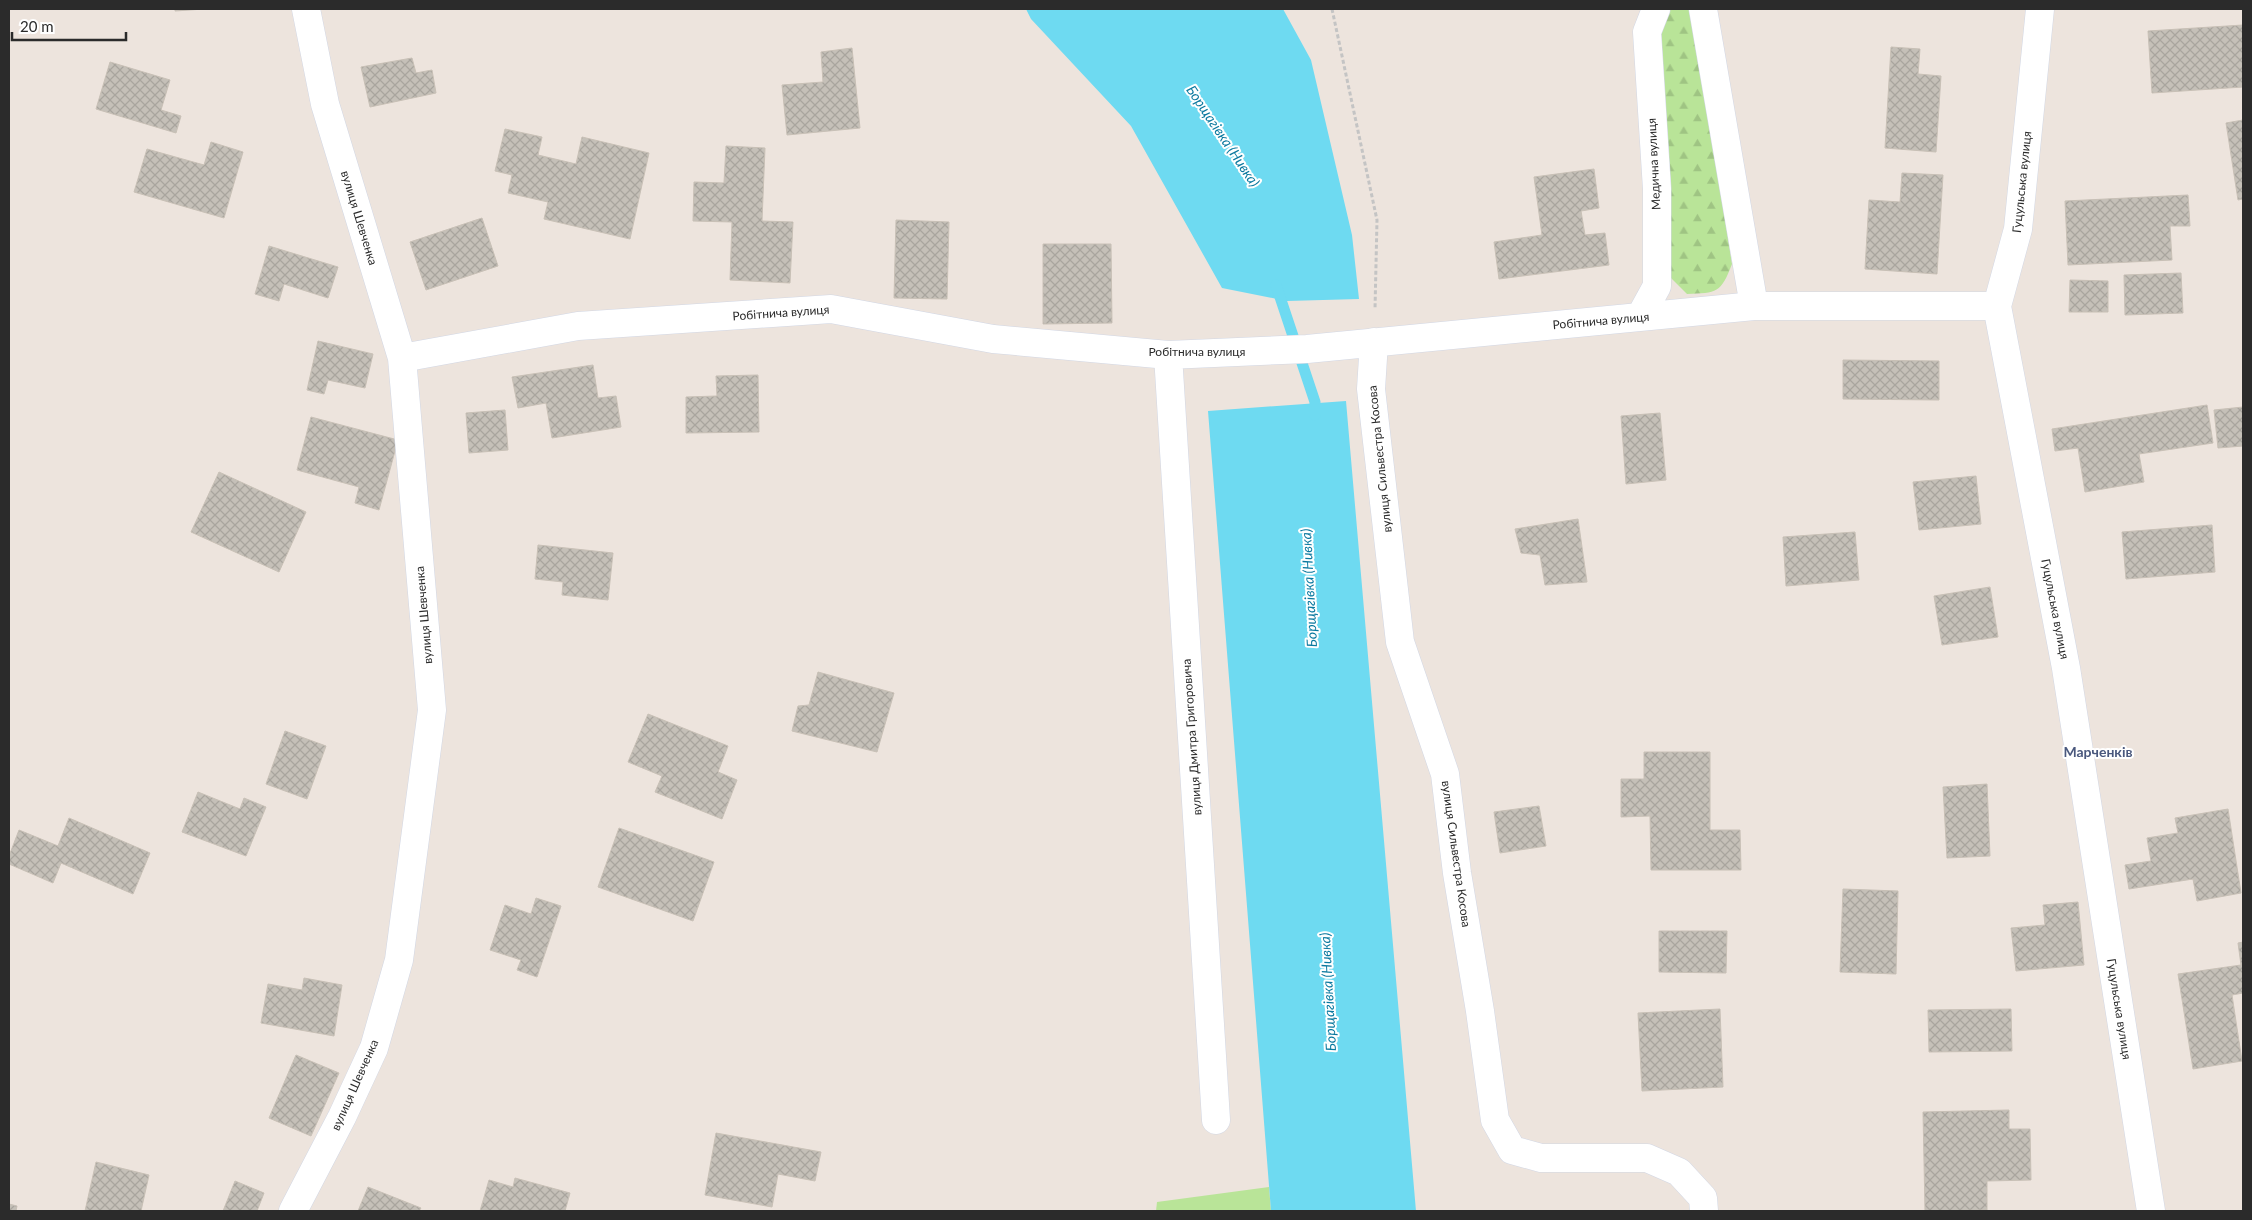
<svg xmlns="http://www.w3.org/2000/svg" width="2252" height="1220" viewBox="0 0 2252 1220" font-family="Lato,sans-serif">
<defs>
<pattern id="forest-firs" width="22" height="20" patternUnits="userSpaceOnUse" patternTransform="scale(1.25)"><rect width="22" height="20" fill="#b9e498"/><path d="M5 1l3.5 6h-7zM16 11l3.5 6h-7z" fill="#9fc483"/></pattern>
<pattern id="building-cross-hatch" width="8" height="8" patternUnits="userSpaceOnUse" patternTransform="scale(1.25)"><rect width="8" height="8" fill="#c5c0b8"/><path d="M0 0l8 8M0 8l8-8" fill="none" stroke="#a9a59e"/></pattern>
</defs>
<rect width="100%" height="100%" fill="#ede4dd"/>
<!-- grass -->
<path fill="#b9e498" d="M 1269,1187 L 1271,1211 L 1156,1211 L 1157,1202 Z"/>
<!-- forest -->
<path fill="url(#forest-firs)" d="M 1665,9 L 1694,9 L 1732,264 C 1721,293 1717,293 1687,294 L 1670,277 L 1656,33 Z"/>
<!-- water -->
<path fill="#6edaf1" d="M 1026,9 L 1283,9 L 1311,60 L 1352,235 L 1359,299 L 1287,301 L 1222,288 L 1131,126 L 1031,19 Z
M 1346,401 L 1416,1211 L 1271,1211 L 1208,411 Z"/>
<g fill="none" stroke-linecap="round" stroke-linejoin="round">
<!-- stream -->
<path stroke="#6edaf1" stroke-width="11" d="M 1276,285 L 1315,402 L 1315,415"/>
</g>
<!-- building -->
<path fill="url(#building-cross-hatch)" stroke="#c8c0b6" d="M 175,9 L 204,9 L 175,11 Z
M 2243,25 L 2243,87 L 2152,93 L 2148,31 Z
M 1891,47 L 1920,49 L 1918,74 L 1941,76 L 1936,152 L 1885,148 Z
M 852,48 L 860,128 L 787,135 L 782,85 L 823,82 L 821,52 Z
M 412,58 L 416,73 L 432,70 L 436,93 L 370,107 L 361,67 Z
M 110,62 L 170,80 L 161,110 L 181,116 L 176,133 L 96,109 Z
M 2243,120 L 2243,199 L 2238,200 L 2226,123 Z
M 505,129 L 542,137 L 538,155 L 576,164 L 582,137 L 649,153 L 630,239 L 544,219 L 548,202 L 508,193 L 512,175 L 495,171 Z
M 211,142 L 243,152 L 224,218 L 134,192 L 147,149 L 204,165 Z
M 726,146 L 765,148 L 762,221 L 793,222 L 790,283 L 730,280 L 732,222 L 693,221 L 694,182 L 724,183 Z
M 1594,169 L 1599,208 L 1581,211 L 1585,235 L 1605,233 L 1609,265 L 1499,279 L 1494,242 L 1542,235 L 1534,177 Z
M 1902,173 L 1943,175 L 1937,274 L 1865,269 L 1869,200 L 1900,202 Z
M 2188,195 L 2190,226 L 2170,226 L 2172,260 L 2068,265 L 2065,201 Z
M 482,218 L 498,266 L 426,290 L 410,242 Z
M 896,220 L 949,222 L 947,299 L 894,298 Z
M 1043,244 L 1111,244 L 1112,323 L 1043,324 Z
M 269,246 L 338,267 L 328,298 L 284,284 L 279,301 L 255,294 Z
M 2181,273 L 2183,313 L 2125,315 L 2124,275 Z
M 2070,280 L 2108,281 L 2108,312 L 2069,312 Z
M 318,341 L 373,354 L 365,388 L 328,380 L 324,394 L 307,390 Z
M 1843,360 L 1939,361 L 1939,400 L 1843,399 Z
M 593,365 L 598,398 L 616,396 L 621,427 L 552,438 L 546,403 L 518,408 L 512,377 Z
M 758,375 L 759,432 L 686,433 L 686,397 L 717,396 L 716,376 Z
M 2207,405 L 2213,443 L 2139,454 L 2144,482 L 2085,492 L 2078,448 L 2055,451 L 2052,429 Z
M 2243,407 L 2243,446 L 2218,448 L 2214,410 Z
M 505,410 L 508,450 L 469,453 L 466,413 Z
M 1660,413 L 1666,480 L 1626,484 L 1621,416 Z
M 311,417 L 398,440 L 379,510 L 355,503 L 359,487 L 297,470 Z
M 219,472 L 306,512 L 279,572 L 191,532 Z
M 1976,476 L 1981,524 L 1919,530 L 1913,482 Z
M 1578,519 L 1587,582 L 1545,585 L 1540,555 L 1521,553 L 1515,529 Z
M 2212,525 L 2215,572 L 2126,579 L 2122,532 Z
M 1855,532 L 1859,580 L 1786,586 L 1783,537 Z
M 538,545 L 613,553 L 608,600 L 562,595 L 563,582 L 535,579 Z
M 1990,587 L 1998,637 L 1942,645 L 1934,596 Z
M 818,672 L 894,693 L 877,752 L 792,731 L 798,706 L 809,705 Z
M 648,714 L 728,746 L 718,772 L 737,780 L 722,819 L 655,792 L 662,776 L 628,762 Z
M 285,731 L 326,746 L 307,799 L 266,784 Z
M 1644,752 L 1710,752 L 1710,830 L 1740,830 L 1741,870 L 1651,870 L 1650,816 L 1621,817 L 1621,779 L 1644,779 Z
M 1987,784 L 1990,856 L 1947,858 L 1943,787 Z
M 198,792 L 240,809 L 244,798 L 266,807 L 246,856 L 182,832 Z
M 1539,806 L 1546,846 L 1500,853 L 1494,812 Z
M 2228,809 L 2241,893 L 2197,901 L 2193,879 L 2129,889 L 2125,865 L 2151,861 L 2147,838 L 2178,833 L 2175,818 Z
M 69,818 L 150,853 L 133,894 L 61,863 L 53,883 L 9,864 L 9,856 L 19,830 L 58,846 Z
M 619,828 L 714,862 L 693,921 L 598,887 Z
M 1843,889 L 1898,891 L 1896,974 L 1840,972 Z
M 536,898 L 561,906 L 537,977 L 517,970 L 521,960 L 490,950 L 505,905 L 531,914 Z
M 2078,902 L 2084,965 L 2016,971 L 2011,928 L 2045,925 L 2043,905 Z
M 1659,931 L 1727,931 L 1726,973 L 1659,972 Z
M 2243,942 L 2243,993 L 2232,995 L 2242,1061 L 2193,1069 L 2178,974 L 2241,965 L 2238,943 Z
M 304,978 L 342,985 L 334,1036 L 261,1023 L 268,984 L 302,990 Z
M 1720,1009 L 1723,1087 L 1642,1091 L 1638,1013 Z
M 2011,1009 L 2012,1051 L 1929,1052 L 1928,1010 Z
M 296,1055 L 339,1073 L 311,1136 L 269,1118 Z
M 2009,1110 L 2009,1129 L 2030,1129 L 2031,1180 L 1987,1181 L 1987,1210 L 1925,1211 L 1923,1112 Z
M 716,1133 L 821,1152 L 815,1181 L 778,1174 L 772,1207 L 705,1195 Z
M 96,1162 L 149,1175 L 141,1211 L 85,1211 Z
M 515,1178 L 570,1193 L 565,1211 L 480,1211 L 489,1180 L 513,1187 Z
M 235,1181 L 264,1193 L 257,1211 L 223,1211 Z
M 368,1187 L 421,1208 L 419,1211 L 358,1211 Z
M 9,1204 L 17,1206 L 16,1211 L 9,1211 Z"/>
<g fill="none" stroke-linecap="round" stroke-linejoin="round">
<!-- street casing -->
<g stroke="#d2d7e4" stroke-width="29">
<path id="street" d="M 1703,9 L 1754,306
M 2040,9 L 2018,229 L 1997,306 L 2066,668 L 2151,1211
M 1640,317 L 1657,286 L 1657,189 L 1647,32 L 1656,9
M 1374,342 L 1371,389 L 1400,642 L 1445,774 L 1457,873 L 1480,1011 L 1495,1120 L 1512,1150 L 1541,1158 L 1647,1158 L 1679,1172 L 1703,1198 L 1704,1211
M 1168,355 L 1216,1120
M 402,358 L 578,326 L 831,309 L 993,339 L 1168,355 L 1307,349 L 1754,306 L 1997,306
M 293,1211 L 342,1117 L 374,1048 L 399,960 L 432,710 L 402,358 L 325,104 L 306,9"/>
</g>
<!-- path -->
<path stroke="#c4c4c4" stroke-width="3" stroke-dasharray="4 2.5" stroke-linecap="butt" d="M 1332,9 L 1377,220 L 1375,309"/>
<!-- street -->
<use href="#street" stroke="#fff" stroke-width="28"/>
</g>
<g text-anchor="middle" stroke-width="4" stroke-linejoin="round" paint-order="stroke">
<!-- street labels -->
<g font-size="12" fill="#2b2b2b" stroke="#fff">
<text transform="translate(1654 164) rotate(-93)" y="4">Медична вулиця</text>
<text transform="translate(2022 182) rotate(-84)" y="4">Гуцульська вулиця</text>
<text transform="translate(359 218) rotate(73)" y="4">вулиця Шевченка</text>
<text transform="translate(781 313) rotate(-4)" y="4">Робітнича вулиця</text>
<text transform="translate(1601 321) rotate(-5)" y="4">Робітнича вулиця</text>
<text x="1197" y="356">Робітнича вулиця</text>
<text transform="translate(1380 459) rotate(-96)" y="4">вулиця Сильвестра Косова</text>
<text transform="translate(2055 609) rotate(79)" y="4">Гуцульська вулиця</text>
<text transform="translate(424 615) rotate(-95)" y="4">вулиця Шевченка</text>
<text transform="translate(1192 737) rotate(-94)" y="4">вулиця Дмитра Григоровича</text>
<text transform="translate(1456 854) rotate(82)" y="4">вулиця Сильвестра Косова</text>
<text transform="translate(2119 1009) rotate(81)" y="4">Гуцульська вулиця</text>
<text transform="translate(355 1085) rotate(-66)" y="4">вулиця Шевченка</text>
</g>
<!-- water labels -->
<g font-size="14" font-style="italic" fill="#0b799f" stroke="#fff">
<text transform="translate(1223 136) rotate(56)" y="5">Борщагівка (Нивка)</text>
<text transform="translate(1309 588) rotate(-93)" y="5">Борщагівка (Нивка)</text>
<text transform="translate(1328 992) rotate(-93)" y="5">Борщагівка (Нивка)</text>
</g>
<!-- neighbourhood labels -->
<g font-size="14" font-weight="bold" fill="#4a587d" stroke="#fff">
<text x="2098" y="757">Марченків</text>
</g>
</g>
<!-- border -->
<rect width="2252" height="1220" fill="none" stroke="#2b2b2b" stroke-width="20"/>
<!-- scale -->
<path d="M12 32v8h114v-8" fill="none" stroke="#2b2b2b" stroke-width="2.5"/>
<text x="20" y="32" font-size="15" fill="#2b2b2b" stroke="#ffffff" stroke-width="4" paint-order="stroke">20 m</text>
</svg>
